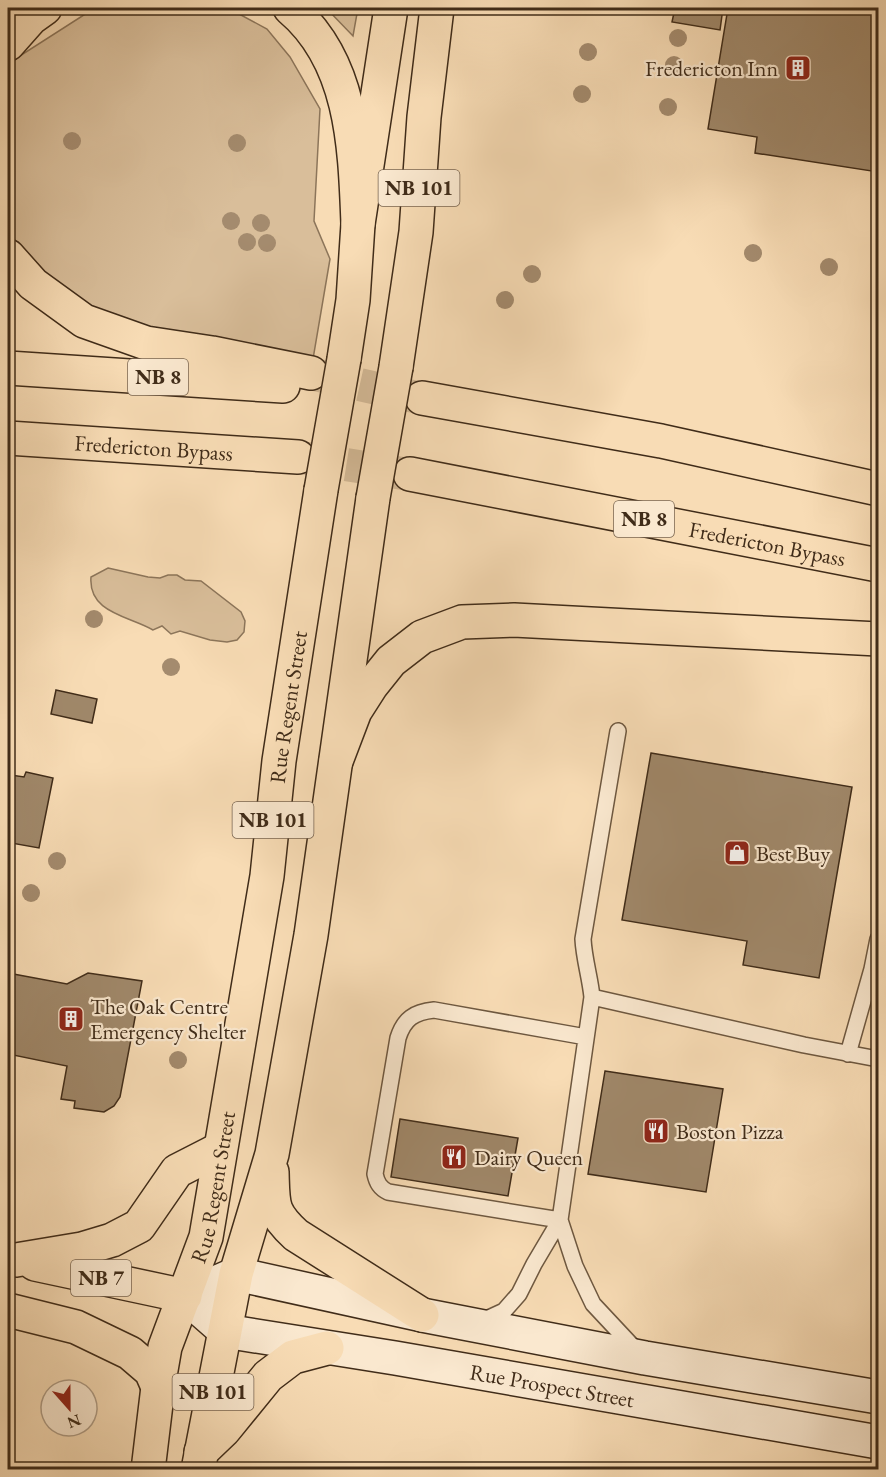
<svg xmlns="http://www.w3.org/2000/svg" width="886" height="1477" viewBox="0 0 886 1477" font-family="'EB Garamond',serif">
<rect width="100%" height="100%" fill="#f8dcb5"/>
<filter id="stains"><feTurbulence type="fractalNoise" baseFrequency=".00333" numOctaves="4"/><feColorMatrix values="0 0 0 0 .2 0 0 0 0 .09 0 0 0 0 .02 0 0 0 .5 -.17"/></filter>
<radialGradient id="worn" r=".72"><stop offset=".6" stop-color="#630" stop-opacity="0"/><stop offset="1" stop-color="#630" stop-opacity=".3"/></radialGradient>
<!-- green -->
<path fill="#d9be9a" stroke="#8c755a" stroke-width="1.5" d="M 102,8 L 228,8 L 267,29 L 290,57 L 320,109 L 314,221 L 330,259 L 312,365 L 167,339 L 108,317 L 55,282 L 9,235 L 8,231 L 8,72 L 15,59 L 90,11 Z
M 326,8 L 358,8 L 353,36 Z
M 108,568 L 148,577 L 160,578 L 168,575 L 177,575 L 185,580 L 201,581 L 241,612 L 245,621 L 244,632 L 237,640 L 227,642 L 210,640 L 180,631 L 171,634 L 162,626 L 153,630 C 129,616 88,613 91,577 Z"/>
<!-- building -->
<path fill="#a0886a" stroke="#402c19" stroke-width="1.5" d="M 675,8 L 723,8 L 720,30 L 672,22 Z
M 728,8 L 878,8 L 878,172 L 755,153 L 757,137 L 708,129 Z
M 56,690 L 97,699 L 92,723 L 51,714 Z
M 651,753 L 852,787 L 819,978 L 743,965 L 747,941 L 622,920 Z
M 26,772 L 53,778 L 39,848 L 11,843 L 12,837 L 8,836 L 8,778 L 10,779 L 11,775 L 24,777 Z
M 8,973 L 67,984 L 88,973 L 142,981 L 120,1097 L 114,1106 L 104,1112 L 74,1108 L 75,1101 L 61,1099 L 67,1066 L 8,1054 Z
M 605,1071 L 723,1089 L 706,1192 L 588,1174 Z
M 400,1119 L 518,1138 L 508,1196 L 391,1177 Z"/>
<g fill="none" stroke-linecap="round" stroke-linejoin="round">
<!-- motorway-tunnel -->
<path stroke="#d3b996" stroke-width="33" stroke-dasharray="33 16" stroke-linecap="butt" d="M 312,374 L 420,398
M 298,457 L 406,474"/>
<!-- service casing -->
<g stroke="#6e5840" stroke-width="18">
<path id="service" d="M 592,997 L 804,1045 L 878,1059
M 848,1054 L 872,969 L 878,939
M 560,1220 L 388,1192 C 380,1188 377,1183 375,1174 L 398,1038 C 404,1019 414,1012 434,1010 L 586,1037
M 560,1220 L 575,1266 L 593,1304 L 636,1350
M 480,1322 L 504,1311 L 519,1294 L 534,1264 L 560,1220 L 592,997 C 590,977 584,959 583,939 L 618,731"/>
</g>
<!-- secondary casing -->
<g stroke="#402c19" stroke-width="36">
<g id="secondary">
<path id="s1" d="M 878,1397 L 645,1358 L 422,1315 L 236,1274 L 185,1296 L 225,1331 L 395,1358 L 878,1442"/>
</g>
</g>
<!-- primary casing -->
<g stroke="#402c19" stroke-width="36">
<g id="primary">
<path d="M 344,359 L 353,300 L 358,224 L 391,8"/>
<path d="M 396,367 L 416,232 L 424,117 L 437,8"/>
<path d="M 272,1172 C 273,1205 271,1212 296,1235 L 422,1315"/>
<path d="M 201,1452 L 224,1430 L 268,1376 L 293,1357 L 327,1348"/>
<path id="s2" d="M 148,1470 L 158,1387 L 165,1347 L 206,1237 L 267,876 L 279,761 L 321,490"/>
<path d="M 198,1470 L 236,1274 L 272,1154 L 311,935 L 373,498"/>
</g>
</g>
<!-- motorway casing -->
<g stroke="#402c19" stroke-width="36">
<g id="motorway">
<path d="M 290,8 C 353,61 355,147 358,224"/>
<path d="M 8,44 L 31,18 L 45,8"/>
<path d="M 8,256 L 33,284 L 84,321 L 146,343 L 212,353 L 311,373"/>
<path d="M 8,368 L 283,386"/>
<path d="M 422,398 L 661,441 L 878,489"/>
<path id="s3" d="M 8,438 L 298,457"/>
<path id="s4" d="M 410,474 L 878,565"/>
<path d="M 336,761 L 355,711 L 371,686 L 391,661 L 422,637 L 462,622 L 514,620 L 878,639"/>
<path d="M 16,1260 L 82,1249 L 112,1240 L 139,1226 L 177,1171 L 220,1149"/>
<path d="M 35,1264 L 185,1296"/>
<path d="M 8,1310 L 76,1327 L 130,1353 L 151,1371 L 158,1387"/>
</g>
</g>
<!-- service -->
<use href="#service" stroke="#fae8cf" stroke-width="15"/>
<!-- secondary -->
<use href="#secondary" stroke="#fae8cf" stroke-width="33"/>
<!-- primary -->
<use href="#primary" stroke="#f8dcb5" stroke-width="33"/>
<!-- motorway -->
<use href="#motorway" stroke="#f8dcb5" stroke-width="33"/>
<!-- primary-bridge casing -->
<g stroke="#402c19" stroke-width="36" stroke-linecap="butt">
<path id="primary-bridge" d="M 321,490 L 344,359
M 373,498 L 396,367"/>
</g>
<!-- primary-bridge -->
<use href="#primary-bridge" stroke="#f8dcb5" stroke-width="33"/>
</g>
<!-- trees -->
<g fill="#a48b6e">
<circle cx="678" cy="38" r="9"/>
<circle cx="588" cy="52" r="9"/>
<circle cx="674" cy="65" r="9"/>
<circle cx="582" cy="94" r="9"/>
<circle cx="668" cy="107" r="9"/>
<circle cx="72" cy="141" r="9"/>
<circle cx="237" cy="143" r="9"/>
<circle cx="231" cy="221" r="9"/>
<circle cx="261" cy="223" r="9"/>
<circle cx="247" cy="242" r="9"/>
<circle cx="267" cy="243" r="9"/>
<circle cx="753" cy="253" r="9"/>
<circle cx="829" cy="267" r="9"/>
<circle cx="532" cy="274" r="9"/>
<circle cx="505" cy="300" r="9"/>
<circle cx="94" cy="619" r="9"/>
<circle cx="171" cy="667" r="9"/>
<circle cx="57" cy="861" r="9"/>
<circle cx="31" cy="893" r="9"/>
<circle cx="178" cy="1060" r="9"/>
</g>
<!-- icons -->
<defs>
<g id="building-square" transform="scale(1.35)"><rect x="-9" y="-9" width="18" height="18" rx="4" fill="#8f2418" stroke="#fae8cf"/><path d="M-4-6H4V6H1V3H-1V6H-4ZM-2.5-4.3h1.7v1.8h-1.7ZM.8-4.3h1.7v1.8H.8ZM-2.5-1h1.7V.8h-1.7ZM.8-1h1.7V.8H.8Z" fill="#fff"/></g>
<g id="shop-square" transform="scale(1.35)"><rect x="-9" y="-9" width="18" height="18" rx="4" fill="#8f2418" stroke="#fae8cf"/><path d="M-5-2.5h2.3a2.7 3.5 0 0 1 5.4 0H5L5.5 6h-11ZM-1.5-2.5h3a1.5 2.3 0 0 0-3 0Z" fill="#fff"/></g>
<g id="restaurant-square" transform="scale(1.35)"><rect x="-9" y="-9" width="18" height="18" rx="4" fill="#8f2418" stroke="#fae8cf"/><path d="M-5-6h1v4h1v-4h1v4h1v-4h1v5L-1.5 .5V6h-2V.5L-5-1ZM5-6V6H3V1.5H1.5Q1.5-4 5-6Z" fill="#fff"/></g>
</defs>
<g fill-rule="evenodd">
<use href="#building-square" x="798" y="68"/>
<use href="#shop-square" x="737" y="853"/>
<use href="#building-square" x="71" y="1019"/>
<use href="#restaurant-square" x="656" y="1131"/>
<use href="#restaurant-square" x="454" y="1157"/>
</g>
<g text-anchor="middle" stroke-width="4.5" stroke-linejoin="round" paint-order="stroke">
<!-- shield labels -->
<g fill="#fae8cf" stroke="#786450" stroke-width="1.5">
<rect x="378.5" y="170" width="81" height="36" rx="4.5"/>
<rect x="128" y="359" width="60" height="36" rx="4.5"/>
<rect x="614" y="501" width="60" height="36" rx="4.5"/>
<rect x="232.5" y="802" width="81" height="36" rx="4.5"/>
<rect x="71" y="1260" width="60" height="36" rx="4.5"/>
<rect x="172.5" y="1374" width="81" height="36" rx="4.5"/>
</g>
<g font-size="21" font-weight="bold" fill="#402c19">
<text x="419" y="195">NB 101</text>
<text x="158" y="384">NB 8</text>
<text x="644" y="526">NB 8</text>
<text x="273" y="827">NB 101</text>
<text x="101" y="1285">NB 7</text>
<text x="213" y="1399">NB 101</text>
</g>
<!-- poi labels -->
<g font-size="22" fill="#402c19" stroke="#fae8cf" text-anchor="start">
<text x="778" y="76" text-anchor="end">Fredericton Inn</text>
<text x="756" y="861">Best Buy</text>
<text x="90" y="1014">The Oak Centre<tspan x="90" dy="25">Emergency Shelter</tspan></text>
<text x="676" y="1139">Boston Pizza</text>
<text x="474" y="1165">Dairy Queen</text>
</g>
<!-- street labels -->
<g font-size="22" fill="#402c19" stroke="#fae8cf">
<text dy="8" stroke="none"><textPath href="#s3" startOffset="146">Fredericton Bypass</textPath></text>
<text dy="8" stroke="none"><textPath href="#s4" startOffset="364">Fredericton Bypass</textPath></text>
<text dy="8" stroke="none"><textPath href="#s2" startOffset="778">Rue Regent Street</textPath></text>
<text dy="8" stroke="none"><textPath href="#s2" startOffset="292">Rue Regent Street</textPath></text>
<text dy="8" stroke="none"><textPath href="#s1" startOffset="1094">Rue Prospect Street</textPath></text>
</g>
</g>
<!-- margin -->
<rect width="886" height="1477" fill="none" stroke="#f8dcb5" stroke-width="30"/>
<rect x="9" y="9" width="868" height="1459" fill="none" stroke="#402c19" stroke-width="3"/>
<rect x="15" y="15" width="856" height="1447" fill="none" stroke="#402c19" stroke-width="1.5"/>
<!-- north arrow -->
<g transform="translate(69 1408) rotate(159)"><circle r="28" fill="#fae8cf" stroke="#b09d86" stroke-width="1.5"/>
<path d="M0-4.5L10 22L0 15L-10 22Z" fill="#8f2418"/>
<text y="-9" font-size="16" font-weight="bold" text-anchor="middle" fill="#402c19">N</text>
</g>
<rect width="100%" height="100%" filter="url(#stains)"/>
<rect width="100%" height="100%" fill="url(#worn)"/>
</svg>
